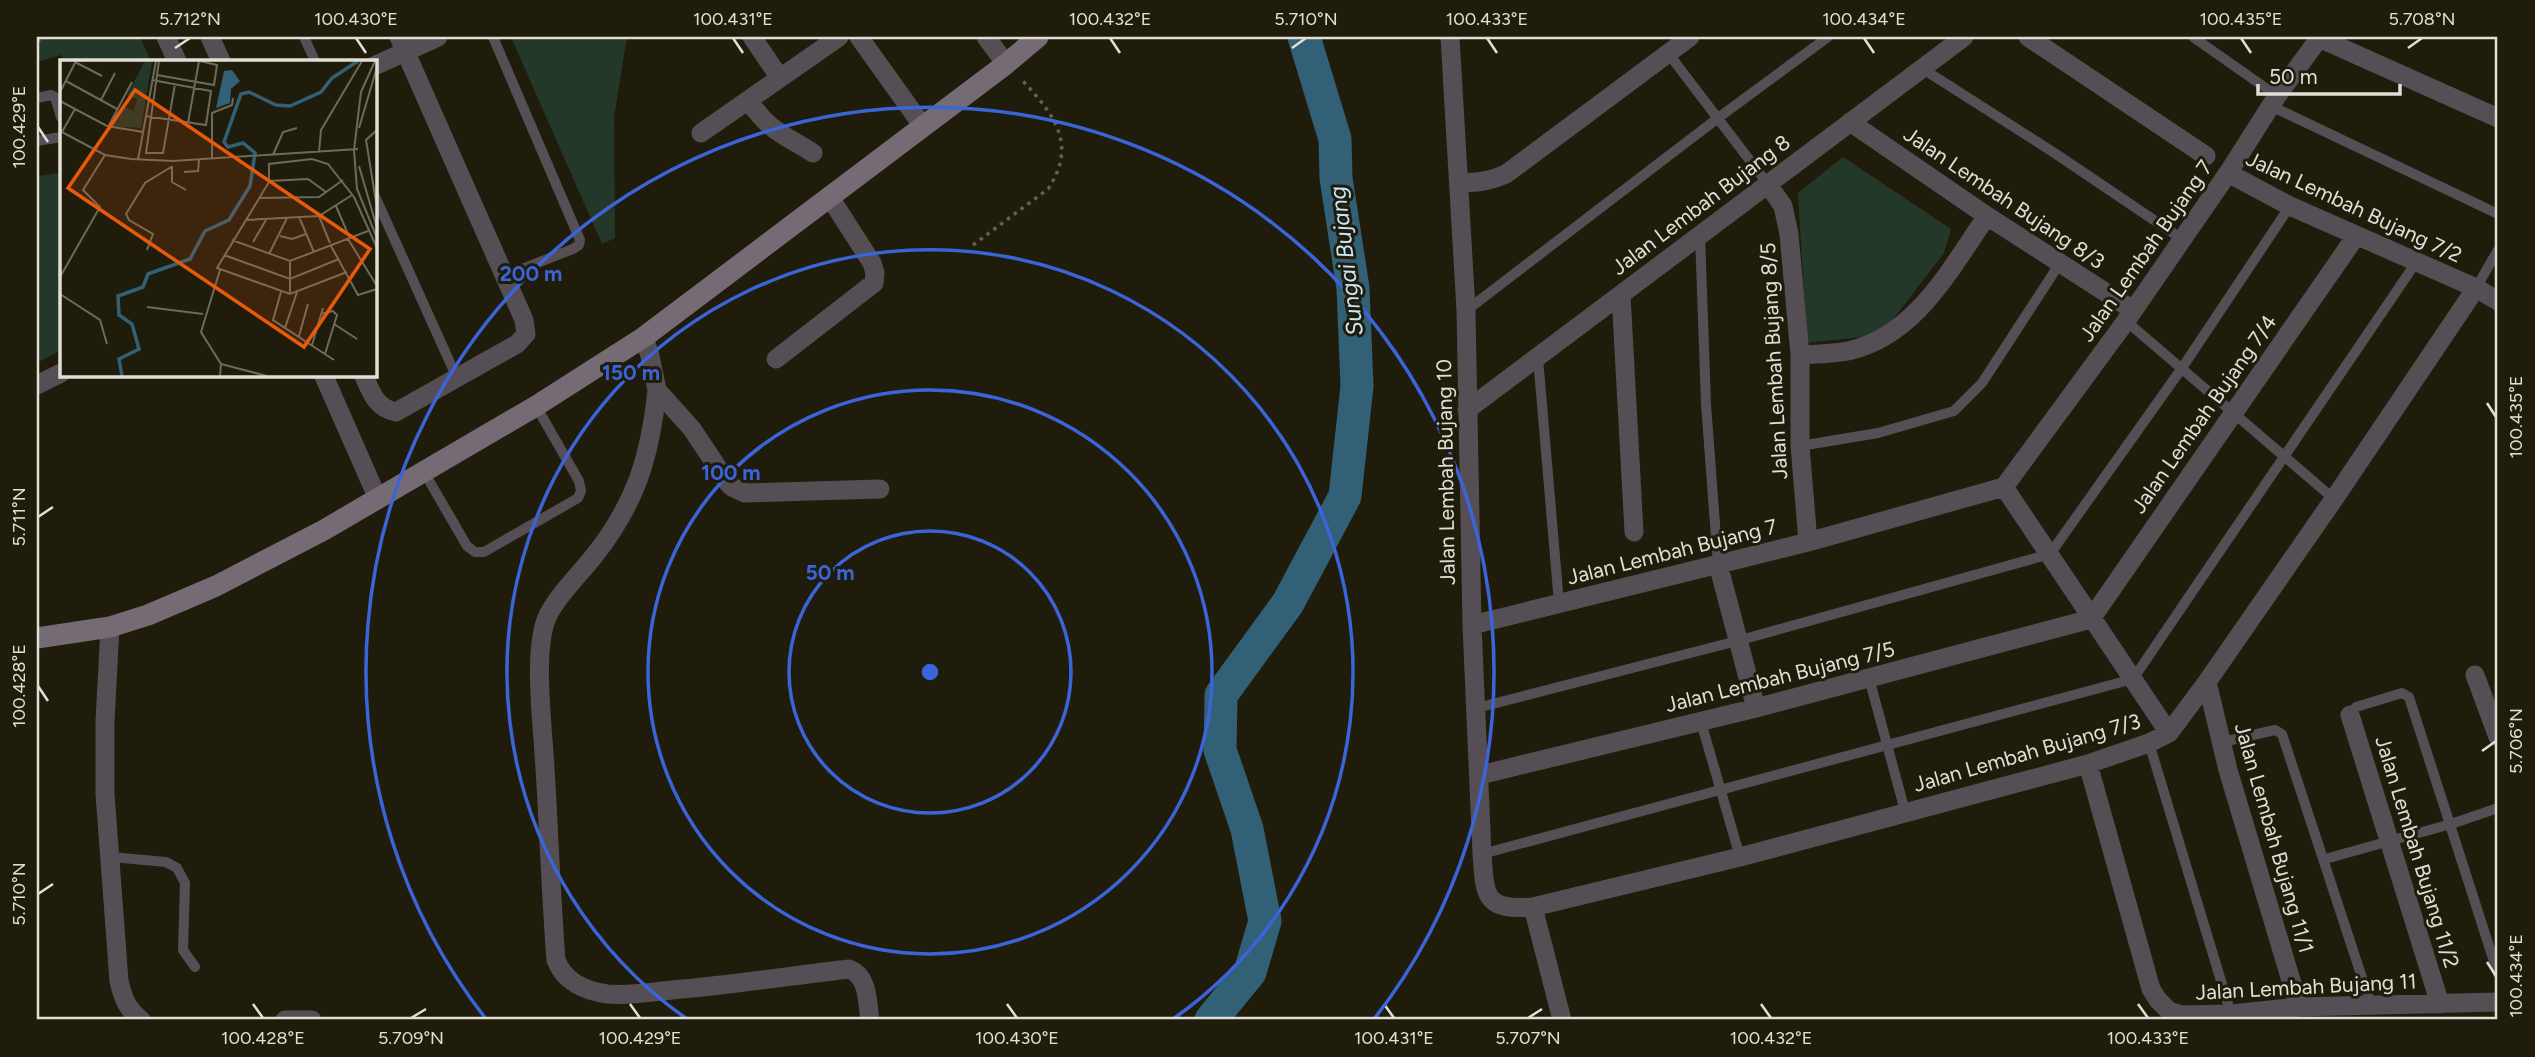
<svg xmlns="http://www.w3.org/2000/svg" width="2535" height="1057" viewBox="0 0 2535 1057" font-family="Figtree,sans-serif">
<rect width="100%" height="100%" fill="#1f1c0c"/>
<!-- green -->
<path fill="#233829" d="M 37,37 L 140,37 L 151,61 L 64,61 L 61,55 L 37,62 Z
M 511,37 L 627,37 L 614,117 L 615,238 L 602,244 Z
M 1843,157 L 1951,229 L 1944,253 L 1881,335 L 1807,343 L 1798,193 Z
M 61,173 L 61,350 L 37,363 L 37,176 Z"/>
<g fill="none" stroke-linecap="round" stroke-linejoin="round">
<!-- river -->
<path stroke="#326076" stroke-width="33" d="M 1211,1020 L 1250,972 L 1265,921 L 1247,829 L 1220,750 L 1221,695 L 1288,603 L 1345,496 L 1357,386 L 1353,288 L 1336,178 L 1335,139 L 1304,37"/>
<!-- path -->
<path stroke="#626052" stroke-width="3.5" stroke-dasharray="3.5 5" stroke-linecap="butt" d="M 37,41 L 47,37
M 973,245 L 1048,189 C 1079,143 1052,112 1020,78"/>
<!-- lane -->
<path stroke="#554e54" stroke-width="10" d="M 304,37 L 315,61
M 493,37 L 580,240 L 579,245 L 573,249 L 504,276
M 2193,37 L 2277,96
M 1668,53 L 1767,183
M 1923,69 L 2056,154 L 2182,239
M 37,98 L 51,95 L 55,97 L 61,117
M 2271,106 L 2498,214
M 37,141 L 61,137
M 374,194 L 457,378
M 1700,235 L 1706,404 L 1718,564
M 2476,288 L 2498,250
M 1467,310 L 1718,118 L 1828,37
M 2126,321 L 2334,499
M 1538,358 L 1559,603
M 1800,446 L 1878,433 L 1954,411 L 1982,383 L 2060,263
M 424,472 L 467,546 L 475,552 L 484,552 L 578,498 L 581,491 L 579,481 L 536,406
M 1869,678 L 1905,811
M 1477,708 L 1737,641 L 2050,554 L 2182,368 L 2290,206
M 2350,715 L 2356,707 L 2402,693 L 2409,697 L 2498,974
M 1701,722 L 1740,857
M 2222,742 L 2275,730 L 2282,734 L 2371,1005
M 2149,743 L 2231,1014
M 1482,854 L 2133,679 L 2417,261
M 111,857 L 166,862 L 177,868 L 185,883 L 183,950 L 195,967
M 2325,859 L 2451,824 L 2498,808"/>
<!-- street -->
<path stroke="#554e54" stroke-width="19" d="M 166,37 L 177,61
M 210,37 L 221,61
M 752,37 L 780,78
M 859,37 L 922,125
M 986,37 L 1006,64
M 1450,37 L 1466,310 L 1472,625 L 1482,854 C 1485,896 1484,911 1533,907 L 1740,857 L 2088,764 L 2149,743 L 2169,733 L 2207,682 L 2334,499 L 2476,288
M 2028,37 L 2206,156
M 2319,38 L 2498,118
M 374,66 L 438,37
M 749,101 C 769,131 783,134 813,153
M 1850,122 L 1987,216 L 2133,310
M 701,133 L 839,37
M 2228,173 L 2290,206 L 2476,288 L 2498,301
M 1459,182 C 1476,184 1490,181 1506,174 L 1690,37
M 1767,183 L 1783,206 L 1789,234 L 1800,355 L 1800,446 L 1808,542
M 1621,295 L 1634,532
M 644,337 L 650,356 L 657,390 L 692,429 L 728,483 L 732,487 L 745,493 L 880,489
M 1800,355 C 1816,354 1833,354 1848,351 C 1916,336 1950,269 1987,216
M 776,359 L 874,283 L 875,273 L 872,263 L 829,196
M 323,374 L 378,499
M 363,374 C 371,391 375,408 396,412 L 517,344 L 526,334 L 524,320 L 399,37
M 37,385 L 61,373
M 657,390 C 650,457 636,503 594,556 C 580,574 554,599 546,620 C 533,655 543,729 545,768 C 549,832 551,896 556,960 C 564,981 584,991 607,994 C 628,996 651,992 672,990 C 731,985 790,976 849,969 C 869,976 867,1003 870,1020
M 1467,410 L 1964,37
M 2004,487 L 2169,733
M 1718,564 L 1756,708
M 1472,625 L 1808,542 L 2004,487 L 2126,321 L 2228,173 L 2277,96 L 2320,37
M 110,627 L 105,721 L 105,794 L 119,981 C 123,998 127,1009 141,1020
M 2475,675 L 2498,737
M 2207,682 L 2228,770 L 2299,1007
M 2350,715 L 2440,1004
M 2088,764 L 2151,989 L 2158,1000 L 2169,1011 L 2182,1015 L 2231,1014 L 2299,1007 L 2498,1002
M 1480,775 L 1756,708 L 2091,619 L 2356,236
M 1533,907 L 1562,1020
M 285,1020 L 312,1020"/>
<!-- secondary -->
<path stroke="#756b74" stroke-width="21" d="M 37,638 L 110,627 L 148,615 L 216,586 L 324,530 L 536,406 L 644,337 L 1006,64 L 1038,37"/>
</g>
<!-- ticks -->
<path fill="none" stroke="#e1dfd5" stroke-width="2.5" d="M 356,38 L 366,53M 733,38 L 743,53M 1110,38 L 1120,53M 1487,38 L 1497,53M 1864,38 L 1874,53M 2241,38 L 2251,53M 175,48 L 190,38M 1292,48 L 1306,38M 2408,48 L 2422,38M 38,127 L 48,142M 2487,403 L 2496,417M 38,517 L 53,507M 38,686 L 48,701M 2482,751 L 2496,741M 38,894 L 53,884M 2487,962 L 2496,976M 253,1004 L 263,1018M 630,1004 L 640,1018M 1007,1004 L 1017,1018M 1384,1004 L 1394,1018M 1761,1004 L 1771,1018M 2138,1004 L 2148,1018M 411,1018 L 426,1009M 1528,1018 L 1542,1009"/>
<!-- distance rings -->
<g fill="none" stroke="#3a64d8" stroke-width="3.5">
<circle cx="930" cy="672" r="141"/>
<circle cx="930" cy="672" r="282"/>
<path d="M687 1019A423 423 0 1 1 1173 1019"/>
<path d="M486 1019A564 564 0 1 1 1374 1019"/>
</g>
<g text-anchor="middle" stroke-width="6" stroke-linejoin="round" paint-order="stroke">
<!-- street labels -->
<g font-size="21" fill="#e1dfd5" stroke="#1f1c0c">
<text transform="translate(2004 198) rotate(34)" y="7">Jalan Lembah Bujang 8/3</text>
<text transform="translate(1701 205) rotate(-37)" y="7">Jalan Lembah Bujang 8</text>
<text transform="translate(2354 207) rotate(25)" y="7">Jalan Lembah Bujang 7/2</text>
<text transform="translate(2146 251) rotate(-55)" y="7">Jalan Lembah Bujang 7</text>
<text transform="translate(1774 361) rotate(-93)" y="7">Jalan Lembah Bujang 8/5</text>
<text transform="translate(2204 414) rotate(-55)" y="7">Jalan Lembah Bujang 7/4</text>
<text transform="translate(1446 472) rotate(-91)" y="7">Jalan Lembah Bujang 10</text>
<text transform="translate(1672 552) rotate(-14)" y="7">Jalan Lembah Bujang 7</text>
<text transform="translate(1780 677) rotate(-14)" y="7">Jalan Lembah Bujang 7/5</text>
<text transform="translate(2027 753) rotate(-16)" y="7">Jalan Lembah Bujang 7/3</text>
<text transform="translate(2274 838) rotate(74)" y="7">Jalan Lembah Bujang 11/1</text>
<text transform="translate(2417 852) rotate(73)" y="7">Jalan Lembah Bujang 11/2</text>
<text transform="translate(2306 987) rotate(-3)" y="7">Jalan Lembah Bujang 11</text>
</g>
<!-- water labels -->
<g font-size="23" font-style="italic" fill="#cbe7f7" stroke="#1f1c0c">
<text transform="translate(1346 261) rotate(-97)" y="8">Sungai Bujang</text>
</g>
</g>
<!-- overview -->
<g transform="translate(60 60)">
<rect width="317" height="317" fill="#1f1c0c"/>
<path d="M 85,1 L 92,2 L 81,68 L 53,66 L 62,46 L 74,51 L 77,39 L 67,35 Z" fill="#233829"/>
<path d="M 172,10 L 180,21 L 171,29 L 170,43 L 156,48 L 164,11 Z" fill="#326076"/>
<path fill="none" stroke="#326076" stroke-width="3.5" d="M 62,316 L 59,299 L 79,289 L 72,264 L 59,255 L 58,236 L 83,227 L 88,214 L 130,199 L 145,171 L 169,160 L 190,126 L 195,93 L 183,83 L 168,87 L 164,82 L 181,34 L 189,32 L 216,45 L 230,46 L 261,32 L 272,18 L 298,1"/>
<path fill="none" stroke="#6d6a5c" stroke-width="2" d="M 99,1 L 86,93 L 103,93 L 115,24M 315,1 L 301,32 L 294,90 L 297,129 L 317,178M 15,2 L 42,16M 97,15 L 154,25 L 157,5 L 140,1M 6,21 L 57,49M 0,32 L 16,1M 41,40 L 55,13M 0,41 L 47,66 L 83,72M 85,56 L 146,65 L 151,31 L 92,20M 128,63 L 139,1M 48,67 L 72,22M 299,68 L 317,7M 317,70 L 306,80 L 317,148M 0,71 L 45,95 L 71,99 L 113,101 L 298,89M 2,72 L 15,49M 259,92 L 261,70 L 302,1M 213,95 L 223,72 L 237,68M 152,99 L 152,53 L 172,45 L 173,38M 78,100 L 96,1M 112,106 L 112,122 L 126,130M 299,106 L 317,168M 124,112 L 138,111 L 139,100M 209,121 L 248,119 L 266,132M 199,138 L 259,137 L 283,120M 276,146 L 288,174M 259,156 L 270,183M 239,157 L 254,192M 185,160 L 259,156 L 292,135M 220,176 L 232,179 L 246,174M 288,179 L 317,226M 172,180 L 230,201 L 308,171M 193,182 L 206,160M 271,186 L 298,235 L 317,229M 87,190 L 93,174 L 69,160 L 66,154 L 85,123 L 111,107M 209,194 L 227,158M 164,195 L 230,219 L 279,199M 287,212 L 230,234 L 157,208 L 209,122 L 209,104 L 252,99 L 268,104 L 294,137 L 317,188M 0,217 L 40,147 L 23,130 L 45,95M 221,232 L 213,260 L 274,300M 0,234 L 40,260 L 47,284M 230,234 L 230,201M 87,247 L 143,254M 261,254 L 273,251 L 277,255 L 265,294M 274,264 L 297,279M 225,268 L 237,232M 239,276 L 248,244M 252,285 L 263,248M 161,304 L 207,316M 160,316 L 161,304 L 141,272 L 160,210"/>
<path fill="#e8590c" fill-opacity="0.15" stroke="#e8590c" stroke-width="3.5" d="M 75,30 L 310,189 L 244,287 L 8,128 Z"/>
<rect width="317" height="317" fill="none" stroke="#e1dfd5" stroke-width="3.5"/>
</g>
<circle cx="930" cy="672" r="10" fill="#3a64d8" stroke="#1f1c0c" stroke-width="3.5"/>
<g font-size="21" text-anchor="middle" font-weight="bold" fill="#3a64d8" stroke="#1f1c0c" stroke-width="6" stroke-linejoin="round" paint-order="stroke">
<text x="531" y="281">200 m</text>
<text x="631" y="380">150 m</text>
<text x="731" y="480">100 m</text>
<text x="830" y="580">50 m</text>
</g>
<!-- border -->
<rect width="2535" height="1057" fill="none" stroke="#1f1c0c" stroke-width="77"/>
<!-- scale -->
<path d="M2258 84v10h142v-10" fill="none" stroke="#e1dfd5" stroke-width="3.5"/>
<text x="2269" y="84" font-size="21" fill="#e1dfd5" stroke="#1f1c0c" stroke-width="5" paint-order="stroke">50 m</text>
<rect x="38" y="38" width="2458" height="980" fill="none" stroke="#e1dfd5" stroke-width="2.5"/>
<g font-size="18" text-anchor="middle" fill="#e1dfd5">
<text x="190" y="25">5.712°N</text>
<text x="356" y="25">100.430°E</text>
<text x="733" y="25">100.431°E</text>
<text x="1110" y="25">100.432°E</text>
<text x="1306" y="25">5.710°N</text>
<text x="1487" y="25">100.433°E</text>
<text x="1864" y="25">100.434°E</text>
<text x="2241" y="25">100.435°E</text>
<text x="2422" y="25">5.708°N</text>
<text transform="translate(19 127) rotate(-90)" y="6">100.429°E</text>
<text transform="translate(2516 417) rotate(-90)" y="6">100.435°E</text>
<text transform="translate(19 517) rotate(-90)" y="6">5.711°N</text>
<text transform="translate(19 686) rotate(-90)" y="6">100.428°E</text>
<text transform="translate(2516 741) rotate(-90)" y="6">5.706°N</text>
<text transform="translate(19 894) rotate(-90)" y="6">5.710°N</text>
<text transform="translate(2516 976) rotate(-90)" y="6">100.434°E</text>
<text x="263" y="1044">100.428°E</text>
<text x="411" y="1044">5.709°N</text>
<text x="640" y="1044">100.429°E</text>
<text x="1017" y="1044">100.430°E</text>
<text x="1394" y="1044">100.431°E</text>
<text x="1528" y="1044">5.707°N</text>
<text x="1771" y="1044">100.432°E</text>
<text x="2148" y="1044">100.433°E</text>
</g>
</svg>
